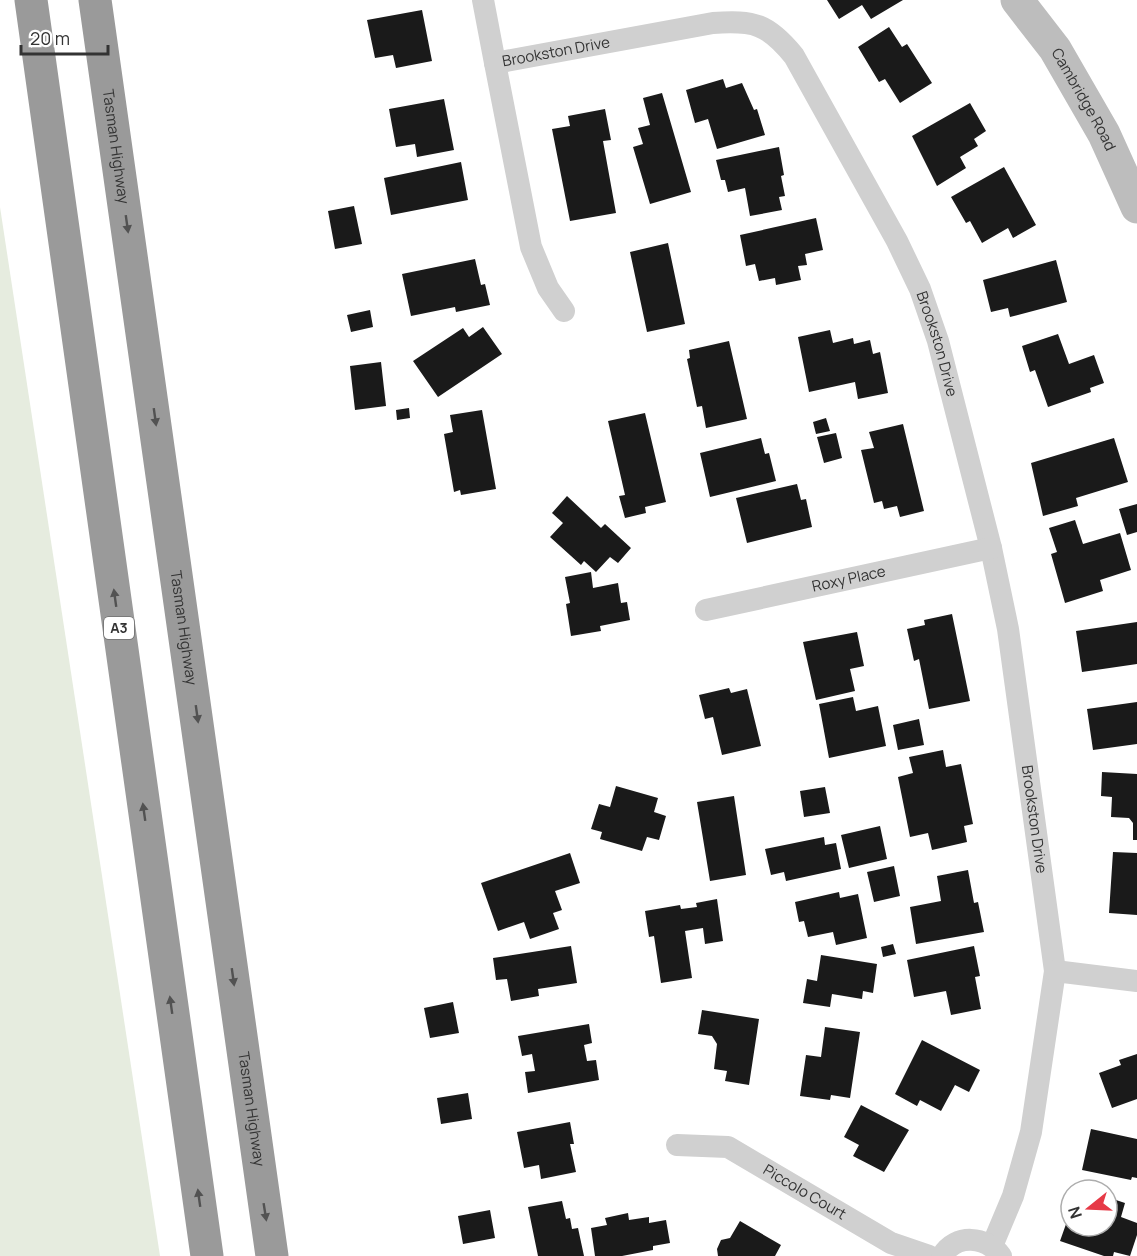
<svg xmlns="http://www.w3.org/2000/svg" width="1137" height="1256" viewBox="0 0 1137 1256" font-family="Manrope,sans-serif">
<rect width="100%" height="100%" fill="#fff"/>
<!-- green -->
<path fill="#e6ecdf" d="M 0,207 L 160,1256 L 0,1256 Z"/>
<!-- building -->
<path fill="#1a1a1a" d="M 827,0 L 903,0 L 871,19 L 862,5 L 839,19 Z
M 422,10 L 432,61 L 396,68 L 393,55 L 375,58 L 367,20 Z
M 889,27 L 902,47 L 907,44 L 932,83 L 900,103 L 885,79 L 879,82 L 858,47 Z
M 723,79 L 726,88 L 742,83 L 754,110 L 757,109 L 765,135 L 717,149 L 708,119 L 695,123 L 686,90 Z
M 662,93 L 691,192 L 650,204 L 633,147 L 643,144 L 638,128 L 650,125 L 643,98 Z
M 444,99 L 454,150 L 417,157 L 415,144 L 396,147 L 389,109 Z
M 970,103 L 986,131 L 974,139 L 978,146 L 960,157 L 966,168 L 937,186 L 912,136 Z
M 605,109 L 611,140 L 603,141 L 616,213 L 570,221 L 552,129 L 570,126 L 568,116 Z
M 779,147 L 784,175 L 781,176 L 785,196 L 779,197 L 782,210 L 750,216 L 745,188 L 728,192 L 725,180 L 721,180 L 716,160 Z
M 461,162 L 468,200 L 391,215 L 384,178 Z
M 1004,167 L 1036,225 L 1013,238 L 1008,228 L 982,243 L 970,221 L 966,223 L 951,197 Z
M 354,206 L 362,244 L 335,249 L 328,211 Z
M 816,218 L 823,250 L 805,254 L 807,265 L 798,266 L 801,280 L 776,285 L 775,278 L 759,281 L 755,264 L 746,266 L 740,235 Z
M 668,243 L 685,324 L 647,332 L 630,252 Z
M 475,259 L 481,285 L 485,284 L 490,305 L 456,312 L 455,307 L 411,316 L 402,274 Z
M 1056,260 L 1067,302 L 1010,317 L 1008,308 L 991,312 L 983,280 Z
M 370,310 L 373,327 L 351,332 L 347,315 Z
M 483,327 L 502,354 L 438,397 L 413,361 L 463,328 L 469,337 Z
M 830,330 L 833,343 L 853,338 L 854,344 L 870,340 L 873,354 L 880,352 L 888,393 L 858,399 L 855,382 L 809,392 L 798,337 Z
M 1058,334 L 1069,364 L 1094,355 L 1104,383 L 1090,388 L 1091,392 L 1048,407 L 1035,370 L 1030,372 L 1022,346 Z
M 729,341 L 747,419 L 706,428 L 702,406 L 697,407 L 687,359 L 690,358 L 689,350 Z
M 381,362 L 386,406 L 355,410 L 350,366 Z
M 409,408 L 410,418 L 397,420 L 396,410 Z
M 482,410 L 496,489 L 461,495 L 460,490 L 454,492 L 444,434 L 453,432 L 450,415 Z
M 645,413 L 666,502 L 645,507 L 646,513 L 625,518 L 619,496 L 625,495 L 608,421 Z
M 826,418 L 830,431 L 816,434 L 813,422 Z
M 903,424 L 924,511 L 900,517 L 897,506 L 884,509 L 882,501 L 874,503 L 861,450 L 874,448 L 869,432 Z
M 836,433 L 842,458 L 824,463 L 817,437 Z
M 761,438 L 765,454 L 769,453 L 776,481 L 710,497 L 700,453 Z
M 1114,438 L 1128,482 L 1076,498 L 1078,506 L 1043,516 L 1031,463 Z
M 797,484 L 801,500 L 806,499 L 812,527 L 747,543 L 736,498 Z
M 567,496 L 601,528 L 605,524 L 631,548 L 618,563 L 610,557 L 596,572 L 584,561 L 581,565 L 550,537 L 563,523 L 552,513 Z
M 1137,504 L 1137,532 L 1127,535 L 1119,509 Z
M 1075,520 L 1083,544 L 1120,533 L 1131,570 L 1100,580 L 1103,591 L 1065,603 L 1051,554 L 1057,552 L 1049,528 Z
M 591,572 L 593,588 L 618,583 L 621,603 L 627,602 L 630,620 L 600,626 L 601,631 L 571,636 L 566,604 L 570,603 L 565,577 Z
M 952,614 L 970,701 L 929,709 L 919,659 L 914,661 L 907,629 L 925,625 L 924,620 Z
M 1137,622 L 1137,664 L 1082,672 L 1076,631 Z
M 857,632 L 864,666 L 850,669 L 855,691 L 816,700 L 803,642 Z
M 729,688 L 731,693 L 747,689 L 761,746 L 722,755 L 713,717 L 705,719 L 699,695 Z
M 853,697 L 856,711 L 878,706 L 886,746 L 829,758 L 819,704 Z
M 1137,702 L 1137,744 L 1093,750 L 1087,709 Z
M 919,719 L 924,745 L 898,750 L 893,725 Z
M 943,750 L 946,767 L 961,764 L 973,824 L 964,826 L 967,842 L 932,850 L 928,833 L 910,837 L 898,777 L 913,773 L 909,757 Z
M 1102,772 L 1137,774 L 1137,840 L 1133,840 L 1133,823 L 1129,818 L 1111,817 L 1112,797 L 1101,796 Z
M 616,786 L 658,798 L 654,812 L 666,816 L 659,840 L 647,837 L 642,851 L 600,839 L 602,832 L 591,829 L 599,804 L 610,807 Z
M 825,787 L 830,813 L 804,817 L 800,791 Z
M 734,796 L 746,875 L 710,881 L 697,802 Z
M 880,826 L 887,859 L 849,868 L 841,835 Z
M 824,837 L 825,845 L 836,843 L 841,869 L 786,881 L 784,872 L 771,875 L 765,849 Z
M 1113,852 L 1137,853 L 1137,915 L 1109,913 Z
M 570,853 L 580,883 L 555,891 L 562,910 L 553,913 L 559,929 L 530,939 L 524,922 L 498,931 L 481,883 Z
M 894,866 L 900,896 L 874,902 L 867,872 Z
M 968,870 L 974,903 L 978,902 L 984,932 L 916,944 L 910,907 L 941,901 L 937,876 Z
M 839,892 L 840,898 L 858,894 L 867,938 L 836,945 L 833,932 L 808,937 L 804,921 L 799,922 L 795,902 Z
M 717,899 L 723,941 L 705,944 L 703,928 L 685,931 L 692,978 L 661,983 L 654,936 L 649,937 L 645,911 L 680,905 L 681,909 L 697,907 L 696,903 Z
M 893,944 L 896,954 L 883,957 L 881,947 Z
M 571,946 L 577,983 L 538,989 L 539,996 L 511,1001 L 507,979 L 496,980 L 493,958 Z
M 974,946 L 980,976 L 975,977 L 981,1009 L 951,1015 L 946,991 L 914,997 L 907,960 Z
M 821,955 L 877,964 L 873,993 L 863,991 L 862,999 L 832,994 L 830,1007 L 803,1003 L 807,979 L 817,981 Z
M 453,1002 L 459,1033 L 430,1038 L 424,1008 Z
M 702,1010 L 759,1019 L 749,1085 L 725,1081 L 727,1071 L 714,1069 L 717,1044 L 712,1036 L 698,1034 Z
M 589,1024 L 592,1043 L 584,1045 L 587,1061 L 596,1060 L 599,1080 L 528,1093 L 525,1072 L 535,1071 L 532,1054 L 522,1056 L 518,1036 Z
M 825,1027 L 860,1032 L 850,1098 L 831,1095 L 830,1100 L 800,1096 L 806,1055 L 821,1057 Z
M 922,1040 L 980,1070 L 969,1092 L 955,1085 L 941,1111 L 920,1100 L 917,1106 L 895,1094 Z
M 1137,1054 L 1137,1099 L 1112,1108 L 1099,1073 L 1121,1065 L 1119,1060 Z
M 468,1093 L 472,1119 L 441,1124 L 437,1098 Z
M 861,1105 L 909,1130 L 884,1172 L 853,1156 L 859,1145 L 844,1137 Z
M 570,1122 L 574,1144 L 570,1144 L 576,1172 L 541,1179 L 539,1165 L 524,1168 L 517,1132 Z
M 1091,1129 L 1137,1139 L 1137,1178 L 1132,1177 L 1131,1180 L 1082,1170 Z
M 1107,1197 L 1125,1203 L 1121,1217 L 1137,1223 L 1137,1235 L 1130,1256 L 1114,1252 L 1113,1256 L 1104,1256 L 1060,1241 L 1071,1210 L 1071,1226 L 1107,1226 Z
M 562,1201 L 566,1219 L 570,1218 L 572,1229 L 578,1228 L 584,1256 L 538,1256 L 528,1207 Z
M 490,1210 L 495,1238 L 463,1244 L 458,1216 Z
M 628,1213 L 629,1220 L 649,1217 L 649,1223 L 666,1220 L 670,1243 L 653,1246 L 653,1250 L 622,1256 L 595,1256 L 591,1228 L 607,1225 L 605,1218 Z
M 740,1221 L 781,1245 L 775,1256 L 718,1256 L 717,1249 L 721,1240 L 730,1238 Z"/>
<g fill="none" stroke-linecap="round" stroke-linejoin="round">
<!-- street -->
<g stroke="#d0d0d0" stroke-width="22">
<path d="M 483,0 L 495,63"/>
<path id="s1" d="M 564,311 L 548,288 L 531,247 L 495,63 L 713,23 C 754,20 768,24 794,56 L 897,241 L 920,289 L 938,341 L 991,548 L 1008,629 L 1055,971 L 1031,1132 L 1013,1196 L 992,1246"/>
<path id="s2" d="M 706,610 L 991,548"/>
<path d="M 1055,971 L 1137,981"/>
<path id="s3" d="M 677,1145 L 728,1147 L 891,1243 L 929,1256"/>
<path d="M 942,1256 C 956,1233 986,1236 1001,1256"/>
</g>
<!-- secondary -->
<path stroke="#bdbdbd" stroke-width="33" id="s4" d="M 1017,0 L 1055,49 L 1104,134 L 1137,207"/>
<!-- highway -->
<g stroke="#9a9a9a" stroke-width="33">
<path d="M 31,0 L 207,1256"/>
<path id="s5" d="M 95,0 L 272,1256"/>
</g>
</g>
<!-- one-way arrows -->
<defs><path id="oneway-solid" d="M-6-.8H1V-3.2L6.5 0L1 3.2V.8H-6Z" transform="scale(1.5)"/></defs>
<g fill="#525252">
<use href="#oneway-solid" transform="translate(127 224) rotate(82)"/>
<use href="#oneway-solid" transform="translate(155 417) rotate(82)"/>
<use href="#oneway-solid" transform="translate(115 598) rotate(-98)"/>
<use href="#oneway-solid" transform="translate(197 714) rotate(82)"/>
<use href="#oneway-solid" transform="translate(144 812) rotate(-98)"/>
<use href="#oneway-solid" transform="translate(233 977) rotate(82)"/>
<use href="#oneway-solid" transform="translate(171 1005) rotate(-98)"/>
<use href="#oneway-solid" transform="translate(199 1198) rotate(-98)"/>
<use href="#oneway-solid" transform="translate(265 1212) rotate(81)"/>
</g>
<g text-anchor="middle" stroke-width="6" stroke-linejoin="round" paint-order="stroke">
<!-- shield labels -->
<rect fill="#fff" stroke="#707070" stroke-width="1.5" x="104" y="617" width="30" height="22" rx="4.5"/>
<g font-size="14" font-weight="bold" fill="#333">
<text x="119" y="633">A3</text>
</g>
<!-- street labels -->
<g font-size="15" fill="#333" stroke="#fff">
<text dy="5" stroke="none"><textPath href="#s1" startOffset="322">Brookston Drive</textPath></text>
<text dy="5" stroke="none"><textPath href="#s4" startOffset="120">Cambridge Road</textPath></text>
<text dy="5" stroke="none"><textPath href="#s5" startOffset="148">Tasman Highway</textPath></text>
<text dy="5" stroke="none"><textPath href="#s1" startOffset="897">Brookston Drive</textPath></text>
<text dy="5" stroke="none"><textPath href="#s2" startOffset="146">Roxy Place</textPath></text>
<text dy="5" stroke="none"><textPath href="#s5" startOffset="634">Tasman Highway</textPath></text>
<text dy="5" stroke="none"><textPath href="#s1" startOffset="1383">Brookston Drive</textPath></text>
<text dy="5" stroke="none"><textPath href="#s5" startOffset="1120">Tasman Highway</textPath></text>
<text dy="5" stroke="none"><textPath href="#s3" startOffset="140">Piccolo Court</textPath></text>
</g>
</g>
<!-- north arrow -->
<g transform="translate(1089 1208) rotate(252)"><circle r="28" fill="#ffffff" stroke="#adadad" stroke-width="1.5"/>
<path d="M0-4.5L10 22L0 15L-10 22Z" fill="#e63946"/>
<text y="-9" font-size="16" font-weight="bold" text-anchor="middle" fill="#333333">N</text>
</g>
<!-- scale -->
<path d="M21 45v9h87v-9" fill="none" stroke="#333333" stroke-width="3"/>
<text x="30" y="45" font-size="18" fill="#333333" stroke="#ffffff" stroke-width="4.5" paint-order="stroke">20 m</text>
</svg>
